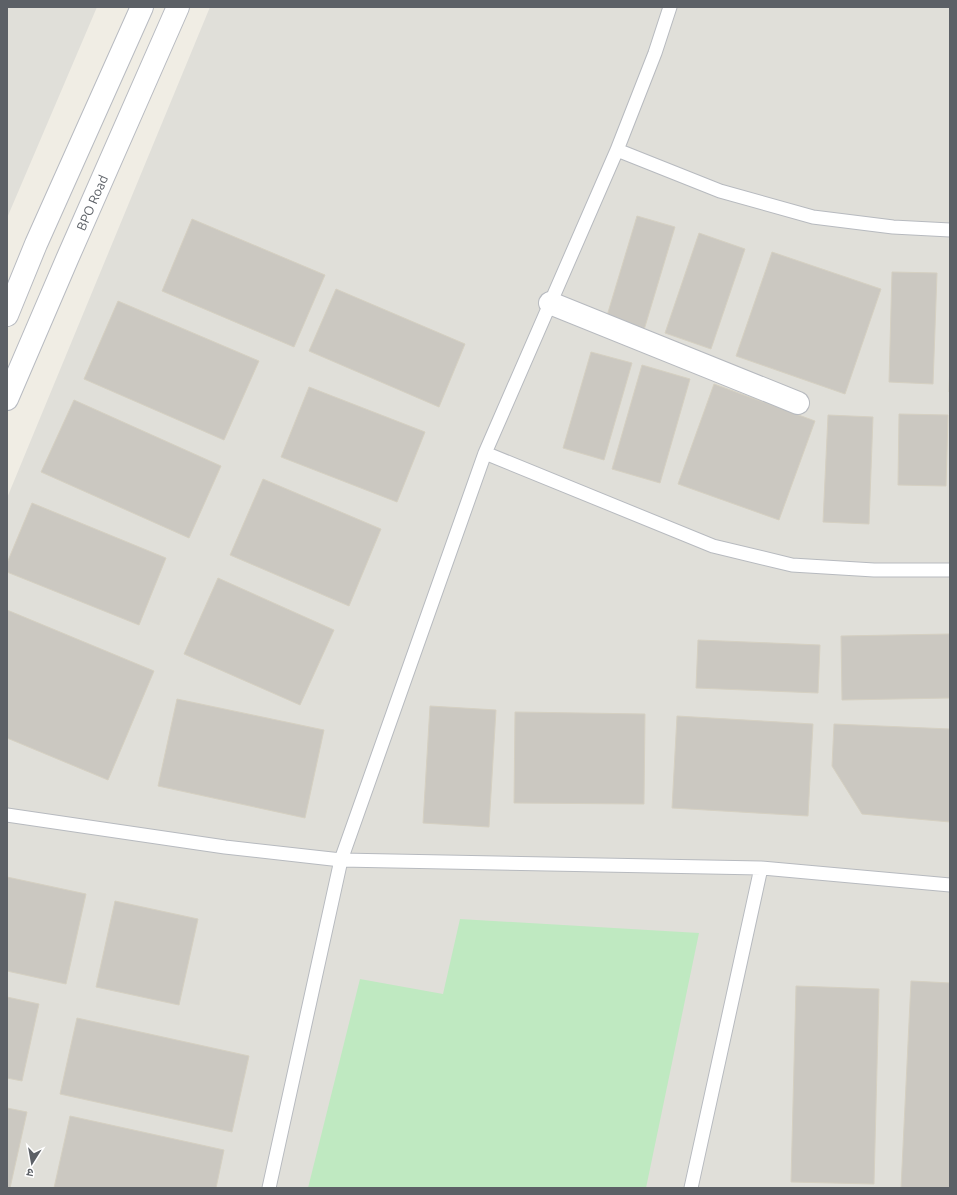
<svg xmlns="http://www.w3.org/2000/svg" width="957" height="1195" viewBox="0 0 957 1195" font-family="Ubuntu,'Noto Sans Devanagari',sans-serif">
<rect width="100%" height="100%" fill="#f0ede4"/>
<!-- industrial -->
<path fill="#e0dfd9" d="M 7,7 L 97,7 L 7,218 Z
M 210,7 L 950,7 L 950,1188 L 7,1188 L 7,498 Z"/>
<!-- green -->
<path fill="#bfe9c1" d="M 460,919 L 699,933 L 646,1188 L 308,1188 L 360,979 L 443,994 Z"/>
<!-- building -->
<path fill="#cbc8c1" stroke="#d5d0c2" d="M 637,216 L 675,227 L 644,330 L 606,319 Z
M 192,219 L 325,275 L 294,347 L 162,291 Z
M 699,233 L 745,249 L 711,349 L 665,333 Z
M 772,252 L 881,289 L 845,394 L 736,356 Z
M 892,272 L 937,273 L 933,384 L 889,382 Z
M 336,289 L 465,344 L 439,407 L 309,351 Z
M 118,301 L 259,361 L 224,440 L 84,379 Z
M 591,352 L 632,363 L 604,460 L 563,448 Z
M 950,361 L 950,392 L 949,392 Z
M 642,365 L 690,379 L 660,483 L 612,469 Z
M 714,384 L 815,421 L 779,520 L 678,484 Z
M 309,387 L 425,432 L 397,502 L 281,457 Z
M 74,400 L 221,466 L 189,538 L 41,472 Z
M 899,414 L 948,415 L 946,486 L 898,485 Z
M 828,415 L 873,417 L 869,524 L 823,522 Z
M 263,479 L 381,529 L 349,606 L 230,555 Z
M 32,503 L 166,558 L 139,625 L 7,572 L 7,563 Z
M 218,578 L 334,630 L 300,705 L 184,654 Z
M 7,610 L 154,671 L 108,780 L 7,738 Z
M 950,634 L 950,698 L 842,700 L 841,636 Z
M 698,640 L 820,645 L 818,693 L 696,688 Z
M 177,699 L 324,730 L 305,818 L 158,786 Z
M 430,706 L 496,710 L 489,827 L 423,823 Z
M 515,712 L 645,714 L 644,804 L 514,803 Z
M 677,716 L 813,724 L 808,816 L 672,808 Z
M 834,724 L 950,729 L 950,822 L 862,814 L 832,766 Z
M 7,877 L 86,894 L 66,984 L 7,971 Z
M 115,901 L 198,919 L 179,1005 L 96,987 Z
M 911,981 L 950,983 L 950,1188 L 901,1188 Z
M 796,986 L 879,989 L 874,1184 L 791,1182 Z
M 7,997 L 39,1004 L 22,1081 L 7,1078 Z
M 77,1018 L 249,1056 L 232,1132 L 60,1094 Z
M 7,1108 L 27,1112 L 10,1188 L 7,1188 Z
M 70,1116 L 224,1150 L 216,1188 L 54,1188 Z"/>
<g fill="none" stroke-linecap="round" stroke-linejoin="round">
<!-- lane casing -->
<g stroke="#b7babf" stroke-width="15">
<path id="lane" d="M 617,150 L 720,191 L 813,217 L 893,227 L 950,230
M 485,453 L 713,546 L 792,565 L 874,570 L 950,570
M 7,815 L 225,847 L 341,860 L 761,868 L 950,885
M 269,1188 L 341,860 L 485,453 L 617,150 L 655,53 L 670,7
M 691,1188 L 761,868"/>
</g>
<!-- street casing -->
<g stroke="#b7babf" stroke-width="24">
<path id="street" d="M 550,303 L 798,403"/>
</g>
<!-- secondary casing -->
<g stroke="#b8bbc1" stroke-width="24">
<g id="secondary">
<path d="M 7,315 L 36,244 L 142,7"/>
<path id="s1" d="M 7,399 L 68,257 L 178,7"/>
</g>
</g>
<!-- lane -->
<use href="#lane" stroke="#fff" stroke-width="13"/>
<!-- street -->
<use href="#street" stroke="#fff" stroke-width="22"/>
<!-- secondary -->
<use href="#secondary" stroke="#fff" stroke-width="22"/>
</g>
<g text-anchor="middle" stroke-width="3" stroke-linejoin="round" paint-order="stroke">
<!-- street labels -->
<g font-size="13" fill="#5c6066" stroke="#fff">
<text dy="5" stroke="none"><textPath href="#s1" startOffset="214">BPO Road</textPath></text>
</g>
</g>
<!-- border -->
<rect width="957" height="1195" fill="none" stroke="#5c6066" stroke-width="16"/>
<!-- north arrow -->
<g transform="translate(32 1163) rotate(191)" stroke="#ffffff" stroke-width="3" paint-order="stroke">
<path d="M0-3L7 15L0 10L-7 15Z" fill="#5c6066"/>
<text y="-6" font-size="11" font-weight="bold" text-anchor="middle" fill="#5c6066">उ</text>
</g>
</svg>
